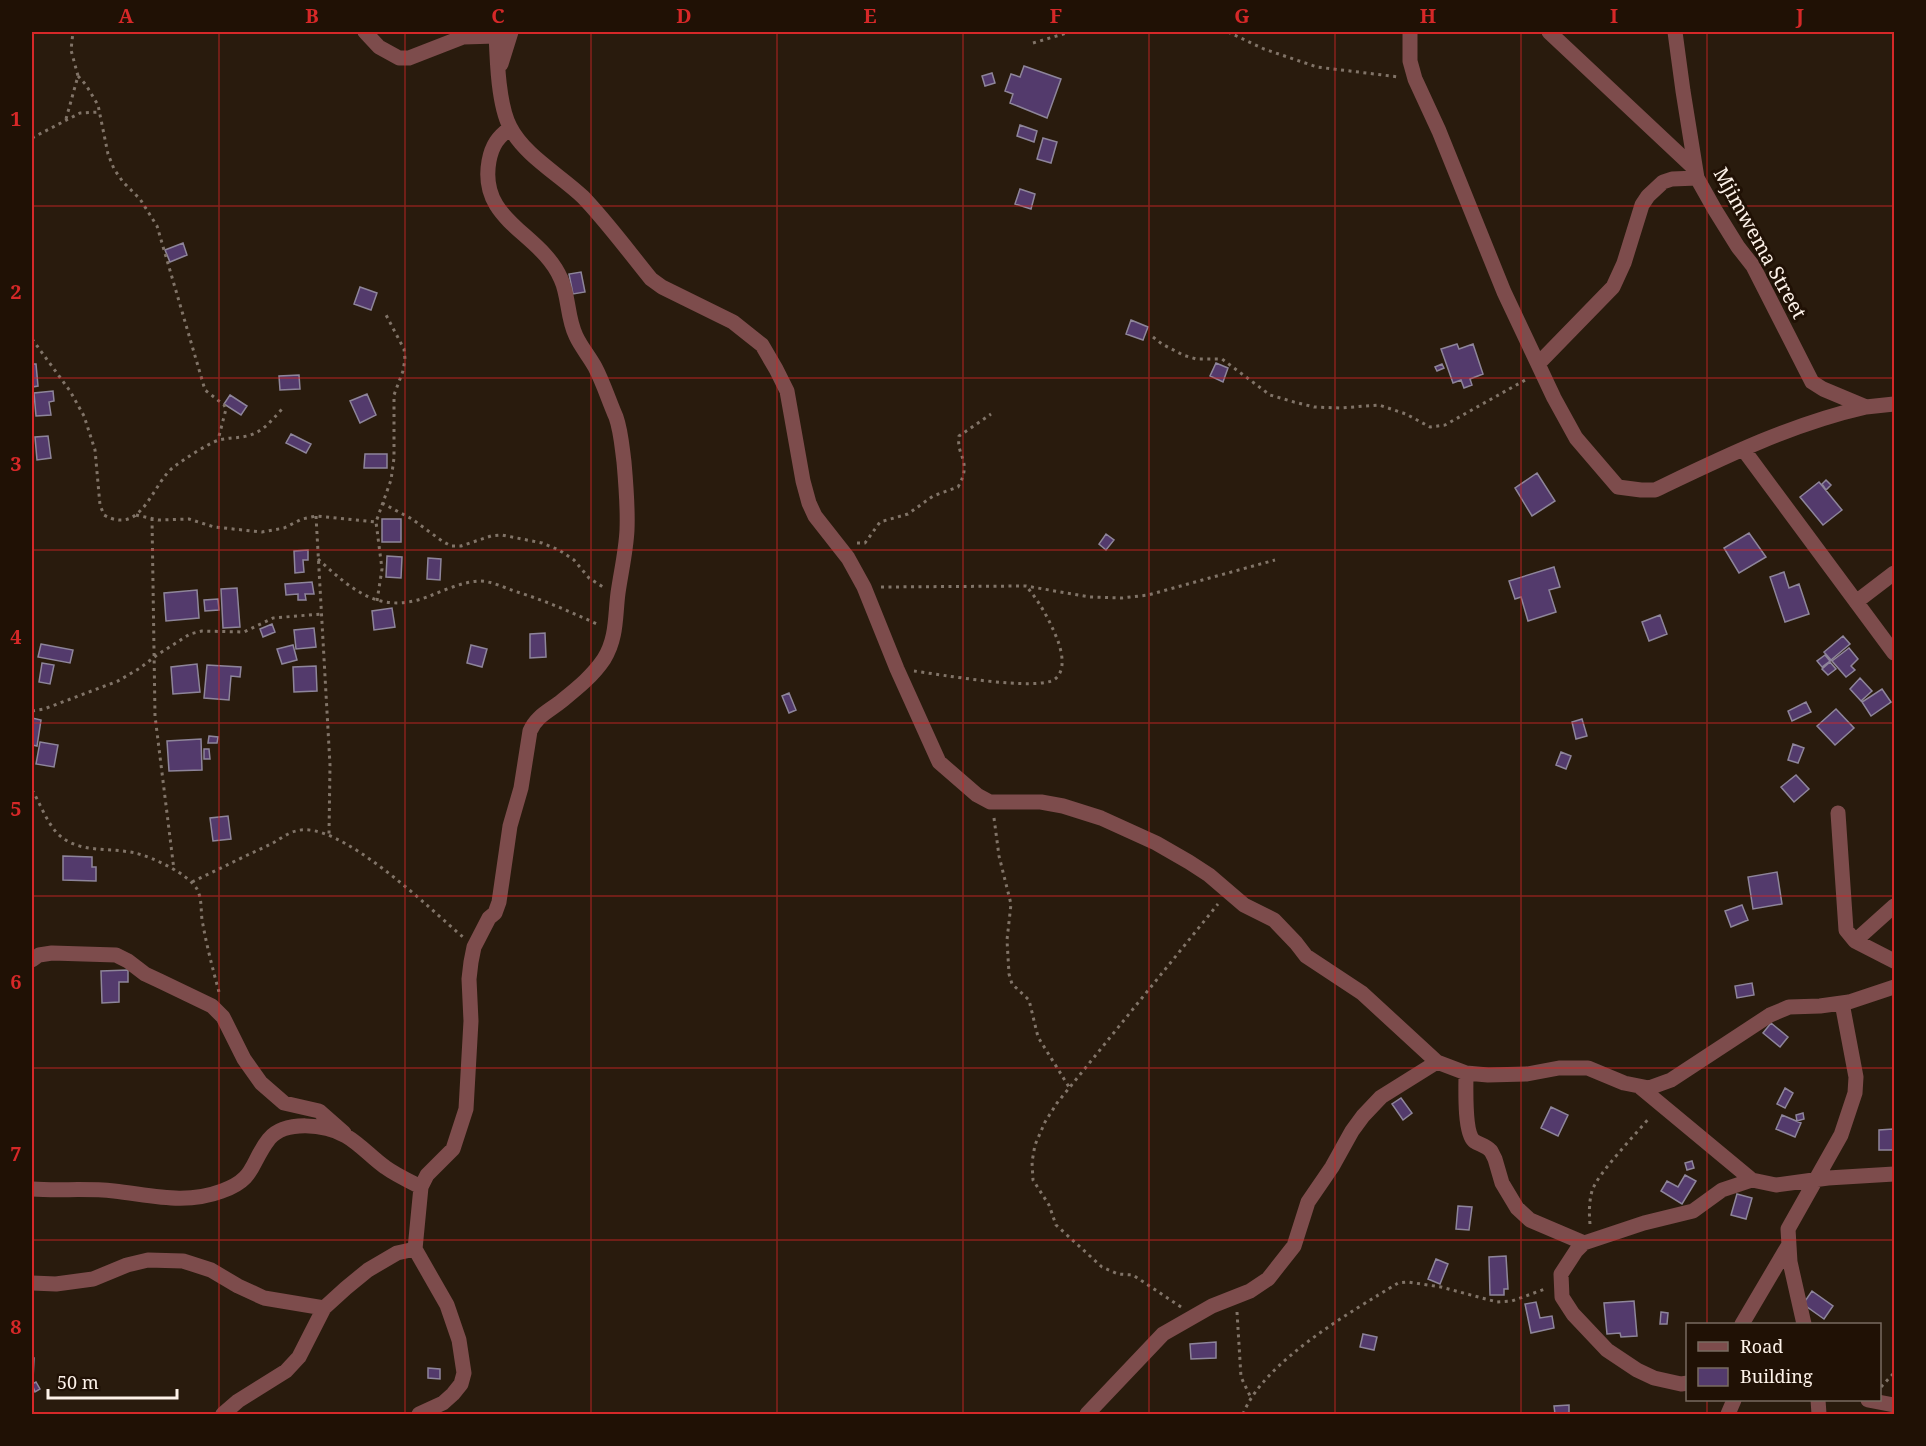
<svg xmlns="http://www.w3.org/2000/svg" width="1926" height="1446" viewBox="0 0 1926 1446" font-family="'Noto Serif',serif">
<rect width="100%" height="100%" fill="#291b0d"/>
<!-- building -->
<path fill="#533a6c" stroke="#8e859a" stroke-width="1.5" d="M 1024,66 L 1061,79 L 1047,118 L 1010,103 L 1013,94 L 1005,91 L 1011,74 L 1020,77 Z
M 992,73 L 995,83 L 985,86 L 982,76 Z
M 1020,125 L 1037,131 L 1034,142 L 1017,136 Z
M 1043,138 L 1057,142 L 1051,163 L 1037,159 Z
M 1020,189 L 1035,194 L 1031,209 L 1015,204 Z
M 183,243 L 187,255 L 170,262 L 165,250 Z
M 581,272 L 585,292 L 573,294 L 569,274 Z
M 360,287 L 377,293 L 371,310 L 354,304 Z
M 1131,320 L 1148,327 L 1143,340 L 1126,334 Z
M 1457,344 L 1459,349 L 1473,344 L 1483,374 L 1470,379 L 1472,385 L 1464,388 L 1461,380 L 1453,383 L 1441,349 Z
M 1216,363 L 1228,368 L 1223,382 L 1210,376 Z
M 32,364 L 36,364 L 38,386 L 32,387 Z
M 1442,364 L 1444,368 L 1437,371 L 1435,367 Z
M 299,375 L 300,389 L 280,390 L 279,376 Z
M 53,391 L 54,401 L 49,402 L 51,415 L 36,416 L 34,393 Z
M 367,394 L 376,415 L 360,423 L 350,401 Z
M 230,395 L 247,406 L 241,415 L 224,404 Z
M 291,434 L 311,444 L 306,453 L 286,443 Z
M 48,436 L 51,458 L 37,460 L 35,437 Z
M 365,454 L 387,454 L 387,468 L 364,468 Z
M 1537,473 L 1555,501 L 1532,516 L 1515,488 Z
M 1826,480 L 1831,485 L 1826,490 L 1822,484 Z
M 1819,482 L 1842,510 L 1823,525 L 1800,497 Z
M 382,519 L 401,519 L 401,542 L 382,542 Z
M 1749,533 L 1766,557 L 1739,573 L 1724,548 Z
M 1106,534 L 1114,540 L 1106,550 L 1099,544 Z
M 308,550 L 308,560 L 303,560 L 304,572 L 295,573 L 294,551 Z
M 387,556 L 402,557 L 401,578 L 386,577 Z
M 428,558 L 441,559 L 440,580 L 427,579 Z
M 1554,567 L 1560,587 L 1549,590 L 1556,612 L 1528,621 L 1521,597 L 1515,599 L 1509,581 Z
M 1784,572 L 1789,588 L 1799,584 L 1809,614 L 1785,622 L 1770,577 Z
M 312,582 L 314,594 L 305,594 L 306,600 L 298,600 L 298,594 L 286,595 L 285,584 Z
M 237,588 L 240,627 L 223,628 L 221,589 Z
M 197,590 L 199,618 L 166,621 L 164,593 Z
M 218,599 L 219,610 L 205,611 L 204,600 Z
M 392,608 L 395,627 L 374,630 L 372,611 Z
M 1660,615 L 1667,634 L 1649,641 L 1642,622 Z
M 272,624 L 275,632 L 263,637 L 260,629 Z
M 314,628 L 316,647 L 296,649 L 294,630 Z
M 545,633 L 546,657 L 530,658 L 530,634 Z
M 1843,636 L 1850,644 L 1831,660 L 1824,652 Z
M 41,644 L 73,650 L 70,663 L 38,657 Z
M 293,645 L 297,660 L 282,664 L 277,649 Z
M 471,645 L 487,649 L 482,667 L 467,663 Z
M 1849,648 L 1858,659 L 1851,666 L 1855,670 L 1846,677 L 1832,661 Z
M 1825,655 L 1830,661 L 1822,667 L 1817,661 Z
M 1830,662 L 1836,669 L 1828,675 L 1822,669 Z
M 42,663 L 54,665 L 50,684 L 39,682 Z
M 197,664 L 200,692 L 173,694 L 171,667 Z
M 207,665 L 241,667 L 240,677 L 231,676 L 229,700 L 204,698 Z
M 316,666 L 317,691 L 294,692 L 293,667 Z
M 1860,678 L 1872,691 L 1861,701 L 1850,689 Z
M 1882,689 L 1891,702 L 1871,716 L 1862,702 Z
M 789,693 L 796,710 L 789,713 L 782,696 Z
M 1806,702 L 1811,712 L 1792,721 L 1788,711 Z
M 1836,709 L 1854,728 L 1835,745 L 1817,726 Z
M 32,718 L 41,720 L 37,746 L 32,745 Z
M 1582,719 L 1587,736 L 1576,739 L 1572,722 Z
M 209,736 L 218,737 L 217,743 L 208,743 Z
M 201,739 L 202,770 L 169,771 L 167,741 Z
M 40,742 L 58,745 L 54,767 L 36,764 Z
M 1793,744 L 1804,748 L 1798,763 L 1788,760 Z
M 204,749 L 209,749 L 210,759 L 204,759 Z
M 1561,752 L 1571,756 L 1566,769 L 1556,765 Z
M 1796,775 L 1809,789 L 1794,802 L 1781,787 Z
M 228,816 L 231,839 L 213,841 L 210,818 Z
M 63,856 L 92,857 L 92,867 L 96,867 L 96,881 L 63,880 Z
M 1777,872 L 1782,904 L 1753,909 L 1748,877 Z
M 1742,905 L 1748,920 L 1731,927 L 1725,911 Z
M 128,970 L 128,982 L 119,982 L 119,1002 L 102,1003 L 101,971 Z
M 1752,983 L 1754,995 L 1737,998 L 1735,986 Z
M 1771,1023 L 1788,1037 L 1780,1047 L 1763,1033 Z
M 1785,1088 L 1793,1093 L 1785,1108 L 1777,1104 Z
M 1401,1098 L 1412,1113 L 1403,1120 L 1392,1104 Z
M 1551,1107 L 1568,1115 L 1558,1136 L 1541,1128 Z
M 1803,1113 L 1804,1119 L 1797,1121 L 1796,1115 Z
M 1782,1115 L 1801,1123 L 1795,1137 L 1776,1129 Z
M 1893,1129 L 1894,1150 L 1879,1150 L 1879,1130 Z
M 1692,1161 L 1694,1168 L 1687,1170 L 1685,1163 Z
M 1685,1175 L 1696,1181 L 1682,1204 L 1661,1191 L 1667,1181 L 1678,1187 Z
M 1737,1194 L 1752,1198 L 1746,1219 L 1731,1215 Z
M 1458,1206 L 1472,1207 L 1469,1230 L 1456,1229 Z
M 1506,1256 L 1508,1289 L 1504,1289 L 1504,1295 L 1490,1295 L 1489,1257 Z
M 1436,1259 L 1448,1264 L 1440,1284 L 1428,1279 Z
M 1812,1291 L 1833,1306 L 1824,1319 L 1803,1304 Z
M 1634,1301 L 1637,1336 L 1621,1337 L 1620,1333 L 1607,1334 L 1604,1303 Z
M 1536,1302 L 1540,1318 L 1552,1316 L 1554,1328 L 1531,1333 L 1525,1304 Z
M 1661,1312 L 1668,1313 L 1667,1324 L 1660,1324 Z
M 1363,1334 L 1377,1337 L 1374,1350 L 1360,1347 Z
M 1216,1342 L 1216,1358 L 1191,1359 L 1190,1344 Z
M 32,1358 L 34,1358 L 33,1380 L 32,1380 Z
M 428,1368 L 440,1369 L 440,1379 L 428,1378 Z
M 36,1382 L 40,1389 L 35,1392 L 32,1384 Z
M 1569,1405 L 1569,1414 L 1555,1414 L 1554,1406 Z"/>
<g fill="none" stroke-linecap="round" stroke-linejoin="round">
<!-- path -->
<path stroke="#817468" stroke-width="3" stroke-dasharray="3 4.5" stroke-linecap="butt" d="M 1228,32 L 1264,49 L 1317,67 L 1399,77
M 1033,43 L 1070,32
M 78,76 L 86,85 L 98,105 L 108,154 L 114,169 L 123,182 L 140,199 L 157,226 L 205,390 L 224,405 L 226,409 L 218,440
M 66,119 L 78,76 L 71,50 L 73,32
M 32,138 L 80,113 L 99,112
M 1153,337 L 1162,344 L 1183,355 L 1196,359 L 1222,359 L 1270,395 L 1294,402 L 1314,407 L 1340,408 L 1379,405 L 1406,414 L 1430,427 L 1445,425 L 1527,379
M 32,339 L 70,391 L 84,416 L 95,450 L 100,505 L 104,515 C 143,537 152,482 175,466 C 186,458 207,444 219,440 C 227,438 235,438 242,437 C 262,434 270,422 283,408
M 382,503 L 412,519 L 442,541 L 451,546 L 461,546 L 491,536 L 502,535 L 542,543 L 559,550 L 574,560 L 589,578 L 603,587
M 136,515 L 158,520 L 189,519 L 214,527 L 262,532 L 284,528 L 302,519 L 316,516 L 376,522
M 316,516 L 330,765 L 329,834
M 152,518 L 155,716 L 174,870
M 857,543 L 865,543 L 880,522 L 908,514 L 933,496 L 958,487 C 973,461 956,457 959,436 L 991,414
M 318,559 C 351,589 379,615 427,597 C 443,591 461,582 479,581 C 491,581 503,587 514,591 C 544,600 571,612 599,625
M 881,587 L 1026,586 L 1090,597 L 1122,598 L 1148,595 L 1275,560
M 377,601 L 382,569 L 376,522 L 391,480 L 394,458 L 394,395 L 403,371 L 405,359 L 404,349 L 385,313
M 914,671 C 937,674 1039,692 1055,679 C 1066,670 1062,653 1058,641 C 1050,621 1040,602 1026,586
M 32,711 L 44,709 L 118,681 L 140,668 L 157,655 L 190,634 L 202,631 L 244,632 L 273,618 L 321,614
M 32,790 C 40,803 46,821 57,833 C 77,854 109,847 135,853 C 153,857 188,874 197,889 C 203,901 200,913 203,925 C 207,947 213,970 219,992
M 994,818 L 999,856 L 1011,904 L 1007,940 L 1009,974 L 1012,984 L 1029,1000 L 1038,1037 L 1069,1087
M 192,882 C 219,869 245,856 271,844 C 279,840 287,833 296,831 C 338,818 431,910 463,937
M 1590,1224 C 1589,1213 1589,1202 1592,1191 C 1597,1174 1637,1133 1650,1117
M 1181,1307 L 1133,1275 L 1118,1274 L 1102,1267 L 1056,1225 L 1049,1205 L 1033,1180 L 1032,1162 L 1035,1145 L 1045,1122 L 1057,1103 L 1218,904
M 1237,1312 L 1241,1377 L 1251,1398
M 1881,1387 L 1894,1373
M 1243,1414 C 1264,1361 1351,1312 1398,1283 L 1408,1282 L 1441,1287 L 1497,1302 L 1512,1301 L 1545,1289"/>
<!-- street -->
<path stroke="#7d4c4c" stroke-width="15" d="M 365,32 L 379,47 L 399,58 L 409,58 L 463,37 L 496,36
M 496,32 C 497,58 498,104 510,127 C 524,155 560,175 583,197 C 607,222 629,252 651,279 L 662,287 L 733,322 L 762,345 L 776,369 L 787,391 L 803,481 L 809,503 L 815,516 L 848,558 L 864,587 L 897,669 L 939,762 L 977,795 L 990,802 L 1041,802 L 1063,806 L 1101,818 L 1156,843 L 1189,862 L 1209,875 L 1244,905 L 1274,920 L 1296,943 L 1306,956 L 1362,993 L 1437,1062 L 1466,1073 L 1488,1075 L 1527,1074 L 1559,1068 L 1588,1068 L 1624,1083 L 1649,1088 L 1671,1080 L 1770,1015 L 1789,1007 L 1820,1006 L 1849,1002 L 1894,987
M 1410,32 L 1410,61 L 1415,79 L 1439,131 L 1504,292 L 1554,398 L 1576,438 L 1618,487 L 1641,490 L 1655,490 C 1724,457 1791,424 1866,407
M 1549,32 L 1695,169
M 1675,32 L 1683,91 L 1697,178 L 1715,210 L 1738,247 L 1753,266 L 1812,382 L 1823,389 L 1866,407 L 1894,404
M 501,64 L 511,32
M 1538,364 L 1613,287 L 1624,263 L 1642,205 L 1648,196 L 1663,182 L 1672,179 L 1697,178
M 1743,449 L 1894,653
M 1856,602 L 1894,573
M 1838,813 L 1846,930 L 1855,941 L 1894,961
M 1855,941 L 1894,906
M 32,960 L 39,955 L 52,953 L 116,955 L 128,961 L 145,974 L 160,981 L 212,1006 L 223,1017 L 244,1059 L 261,1083 L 284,1103 L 319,1111 L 344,1133
M 1466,1073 C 1466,1087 1464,1132 1474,1141 C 1480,1145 1485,1145 1491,1151 L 1495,1159 L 1502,1183 L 1517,1208 L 1530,1220 L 1584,1243
M 1640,1087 L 1752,1180 L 1776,1185 L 1828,1178 L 1894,1174
M 32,1189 C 59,1191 86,1188 114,1191 C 151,1195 185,1205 222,1191 C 256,1179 250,1163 269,1139 C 285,1120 325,1124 346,1136 C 360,1144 372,1158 385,1167 C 396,1175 409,1181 421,1187
M 32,1283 L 56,1284 L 93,1279 L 127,1265 L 148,1260 L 183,1261 L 211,1270 L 238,1286 L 264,1298 L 324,1308
M 1742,1324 L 1788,1246
M 1804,1324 L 1790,1262 L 1788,1229 L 1841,1135 L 1855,1093 L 1856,1077 L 1842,1003
M 1688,1383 L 1681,1384 L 1654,1378 L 1637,1370 L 1607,1350 L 1573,1314 L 1562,1297 L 1561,1274 L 1576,1251 L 1584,1243 L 1644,1223 L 1693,1211 L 1722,1190 L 1752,1180
M 1818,1400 L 1819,1414
M 1868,1400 L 1894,1405
M 223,1414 L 238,1401 L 286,1371 L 299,1357 L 324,1308 L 346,1288 L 368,1270 L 397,1253 L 415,1249
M 419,1414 L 443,1403 L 453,1394 L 461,1384 L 464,1373 L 459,1340 L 447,1305 L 415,1249 L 421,1187 L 427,1175 L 453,1149 L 466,1109 L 471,1021 L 469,979 L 471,962 L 474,947 L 489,918 L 495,913 L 499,902 L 510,826 L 521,788 L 530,731 C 536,717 547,712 559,703 C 575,690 592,677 604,659 C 617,638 615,616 618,593 C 621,572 626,551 627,530 C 628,507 626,485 624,462 C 622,447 621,431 616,417 C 609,401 603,382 595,367 C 589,356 581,347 576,336 C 567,318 569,296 561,279 C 541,232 478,222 489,161 C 492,145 498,137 510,128
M 1087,1414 L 1163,1334 L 1212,1306 L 1250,1291 L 1268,1279 L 1294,1246 L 1308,1202 L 1332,1167 L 1352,1131 L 1363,1116 L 1381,1097 L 1437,1062
M 1728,1414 L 1734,1400"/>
</g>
<!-- grid -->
<path fill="none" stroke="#d62828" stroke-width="1.5" stroke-opacity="0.55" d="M 219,32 L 219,1414M 405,32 L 405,1414M 591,32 L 591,1414M 777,32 L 777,1414M 963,32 L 963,1414M 1149,32 L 1149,1414M 1335,32 L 1335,1414M 1521,32 L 1521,1414M 1707,32 L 1707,1324M 32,206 L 1894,206M 32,378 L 1894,378M 32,550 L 1894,550M 32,723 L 1894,723M 32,896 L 1894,896M 32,1068 L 1894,1068M 32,1240 L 1894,1240M 1707,1400 L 1707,1414"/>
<g text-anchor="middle" stroke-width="6" stroke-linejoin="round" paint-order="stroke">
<!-- street labels -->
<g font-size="20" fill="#fdf2e9" stroke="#201105">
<text transform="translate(1760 243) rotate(61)" y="7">Mjimwema Street</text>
</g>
</g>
<!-- border -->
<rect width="1926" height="1446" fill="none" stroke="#201105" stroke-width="66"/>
<!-- legend -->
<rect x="1686" y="1323" width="195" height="78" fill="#201105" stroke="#786b60" stroke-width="1.5"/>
<rect x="1698" y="1342" width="30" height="9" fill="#7d4c4c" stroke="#786b60" stroke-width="1.5"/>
<text x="1740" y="1353" font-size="18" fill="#fdf2e9">Road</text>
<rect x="1698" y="1368" width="30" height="18" fill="#533a6c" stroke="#786b60" stroke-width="1.5"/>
<text x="1740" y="1383" font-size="18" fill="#fdf2e9">Building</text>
<!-- scale -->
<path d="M48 1389v9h129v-9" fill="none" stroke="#fdf2e9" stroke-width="3"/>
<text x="57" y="1389" font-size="18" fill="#fdf2e9" stroke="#201105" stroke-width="4.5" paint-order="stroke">50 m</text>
<rect x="33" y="33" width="1860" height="1380" fill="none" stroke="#d62828" stroke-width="2"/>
<g font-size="20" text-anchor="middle" font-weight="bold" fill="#d62828">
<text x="126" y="23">A</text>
<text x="312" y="23">B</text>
<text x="498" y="23">C</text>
<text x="684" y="23">D</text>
<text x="870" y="23">E</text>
<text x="1056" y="23">F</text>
<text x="1242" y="23">G</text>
<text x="1428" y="23">H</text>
<text x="1614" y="23">I</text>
<text x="1800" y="23">J</text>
<text x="16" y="126">1</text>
<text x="16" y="299">2</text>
<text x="16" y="471">3</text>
<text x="16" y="644">4</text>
<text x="16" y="816">5</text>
<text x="16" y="989">6</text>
<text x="16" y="1161">7</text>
<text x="16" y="1334">8</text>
</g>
</svg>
